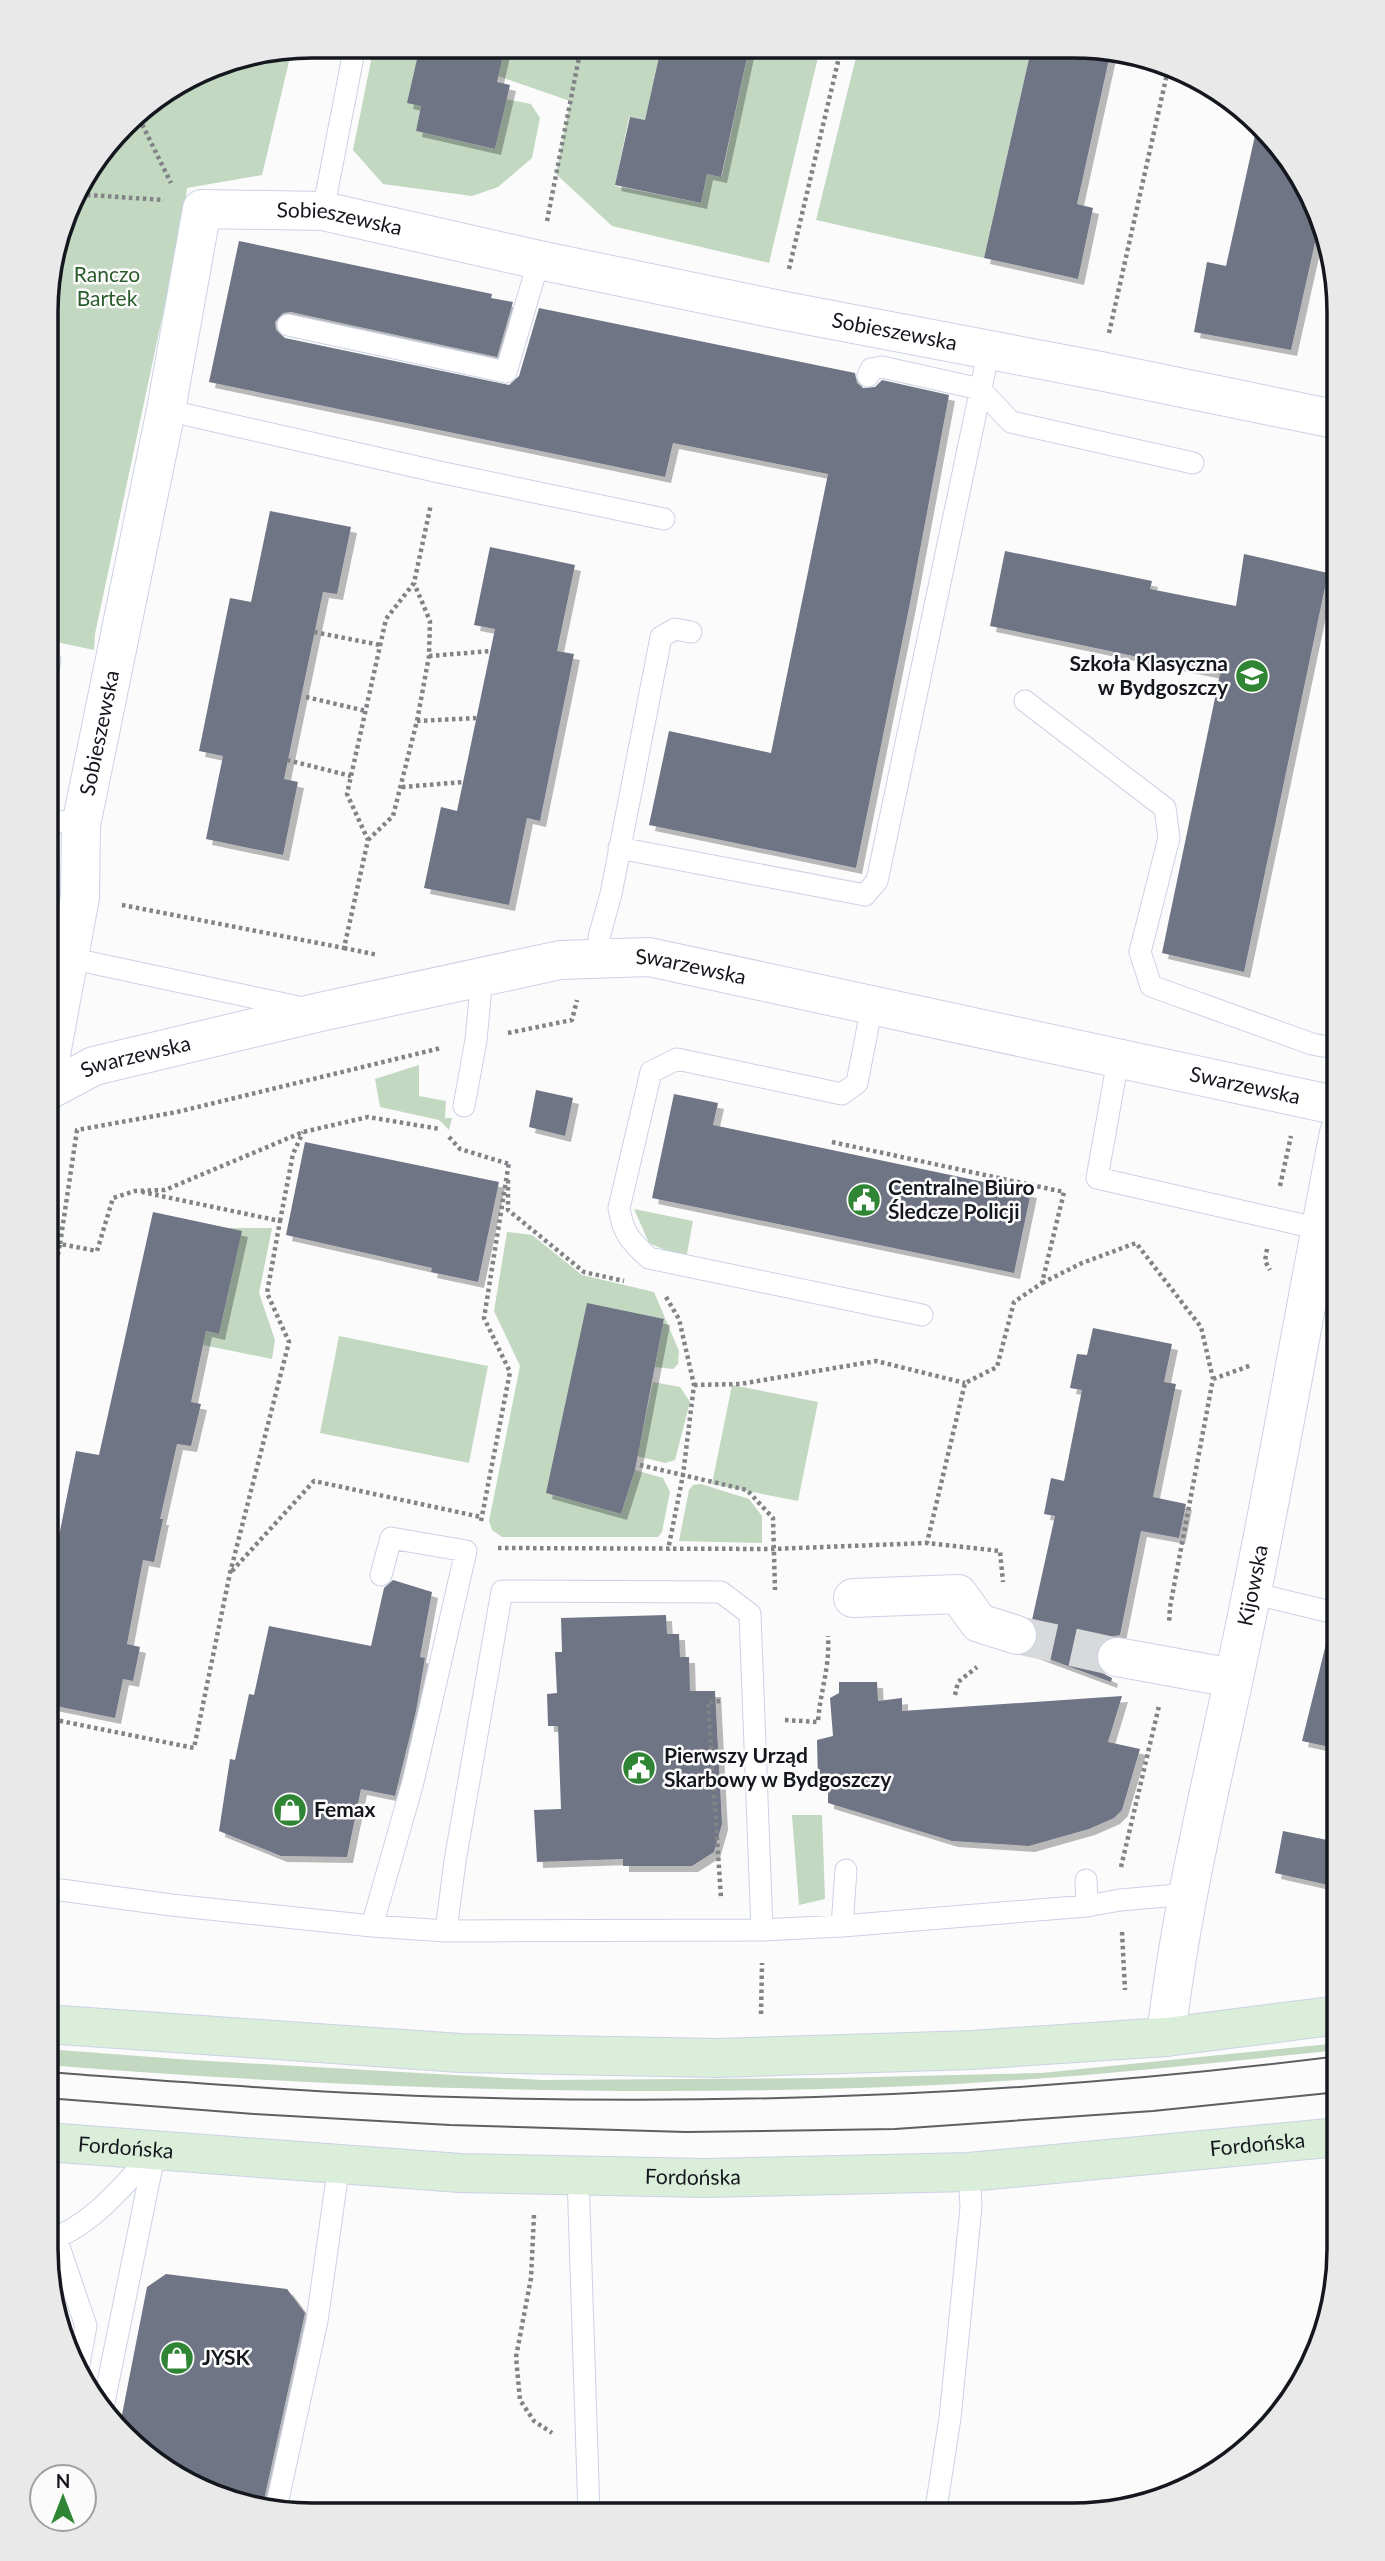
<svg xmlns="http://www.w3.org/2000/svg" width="1385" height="2561" viewBox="0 0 1385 2561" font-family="Lato,sans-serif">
<defs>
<filter id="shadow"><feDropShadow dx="6" dy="6" stdDeviation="0" flood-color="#0004"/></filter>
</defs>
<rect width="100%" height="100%" fill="#fbfbfb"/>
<!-- green -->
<path fill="#c2d8c1" d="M 374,46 L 420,46 L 421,106 L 416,131 L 495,149 L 506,99 L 531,104 L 540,118 L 532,158 L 498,187 L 472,196 L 383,184 L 353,150 Z
M 505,47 L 661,48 L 645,120 L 629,117 L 615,186 L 701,203 L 707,174 L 722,176 L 749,48 L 820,49 L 769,263 L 612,226 L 556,174 L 570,101 L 498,76 Z
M 292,49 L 262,175 L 187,188 L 184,214 L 95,634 L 94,650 L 47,640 L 48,277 L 73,194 L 136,112 L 210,66 Z
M 858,49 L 1031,50 L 984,258 L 816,220 Z
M 419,1065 L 419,1096 L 446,1101 L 445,1118 L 452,1118 L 449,1130 L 439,1120 L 380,1107 L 375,1079 Z
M 634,1209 L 693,1221 L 686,1259 L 649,1243 Z
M 227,1228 L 272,1228 L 259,1293 L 275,1340 L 272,1359 L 203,1345 L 206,1331 L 219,1334 L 230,1285 Z
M 507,1232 L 532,1235 L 582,1275 L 654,1292 L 679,1351 L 678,1364 L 673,1369 L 655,1367 L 664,1319 L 547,1493 L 621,1514 L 635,1470 L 663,1478 L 670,1492 L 662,1532 L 658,1537 L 502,1537 L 492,1530 L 489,1521 L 520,1366 L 494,1311 Z
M 339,1336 L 488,1366 L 469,1463 L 320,1433 Z
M 653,1382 L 680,1387 L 690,1402 L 675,1460 L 665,1463 L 637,1456 Z
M 732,1385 L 818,1402 L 798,1501 L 712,1484 Z
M 701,1484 L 749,1499 L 762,1516 L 762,1543 L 679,1541 L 689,1490 L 693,1485 Z
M 792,1815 L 822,1815 L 825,1899 L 799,1905 Z
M 1339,2043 L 1339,2050 C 1212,2063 1084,2077 956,2084 C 653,2099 349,2089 46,2065 L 46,2049 L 191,2060 L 542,2080 L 833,2078 L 1041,2073 Z"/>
<!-- building -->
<path fill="#6f7586" filter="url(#shadow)" d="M 420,46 L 505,47 L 497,82 L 510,85 L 495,149 L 416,131 L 421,106 L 407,103 Z
M 661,48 L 749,48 L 721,177 L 707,174 L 701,203 L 615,185 L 630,117 L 645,120 Z
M 1031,50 L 1111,50 L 1077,204 L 1093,208 L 1078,279 L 984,258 Z
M 1258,122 L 1294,163 L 1321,216 L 1291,350 L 1194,332 L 1207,262 L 1226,266 Z
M 239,241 L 492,294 L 491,298 L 513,302 L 497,357 L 291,312 L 283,313 L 275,322 L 276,330 L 285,338 L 509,385 L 519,376 L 539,308 L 855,373 L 857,383 L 863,388 L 875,387 L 882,380 L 949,395 L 910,603 L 856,868 L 649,825 L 669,731 L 771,753 L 828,474 L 673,443 L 665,477 L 209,382 Z
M 270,511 L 351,527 L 337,594 L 323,592 L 284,779 L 298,782 L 283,855 L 206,839 L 223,756 L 199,751 L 230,598 L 251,602 Z
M 490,547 L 575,565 L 557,651 L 574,654 L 540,821 L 527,818 L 509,905 L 424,888 L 441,807 L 457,811 L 495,629 L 474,625 Z
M 1005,551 L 1152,581 L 1150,589 L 1236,606 L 1244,554 L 1328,573 L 1244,972 L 1162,953 L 1220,674 L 990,626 Z
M 536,1090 L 573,1098 L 565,1136 L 529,1127 Z
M 674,1094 L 718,1103 L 713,1125 L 1031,1192 L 1014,1273 L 652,1198 Z
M 305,1142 L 499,1182 L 478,1282 L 431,1272 L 432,1268 L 286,1235 Z
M 153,1212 L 242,1231 L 219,1334 L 206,1331 L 191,1402 L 201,1404 L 191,1446 L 177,1444 L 160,1519 L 163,1519 L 154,1562 L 143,1560 L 127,1644 L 140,1647 L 133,1681 L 123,1679 L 115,1718 L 46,1704 L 46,1601 L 76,1451 L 99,1455 Z
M 587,1303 L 664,1319 L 635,1470 L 621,1514 L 546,1493 Z
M 1093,1328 L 1172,1344 L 1164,1382 L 1176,1384 L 1153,1497 L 1186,1504 L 1179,1538 L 1141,1531 L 1120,1635 L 1109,1637 L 1100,1643 L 1096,1652 L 1097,1665 L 1102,1673 L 1112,1678 L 1111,1682 L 1030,1652 L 1038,1641 L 1038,1630 L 1032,1620 L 1055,1516 L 1044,1514 L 1051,1478 L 1064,1481 L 1082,1390 L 1070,1388 L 1077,1354 L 1087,1355 Z
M 393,1580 L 432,1592 L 420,1657 L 425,1658 L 416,1711 L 395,1796 L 361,1789 L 347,1857 L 281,1856 L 219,1831 L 230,1759 L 235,1760 L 249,1694 L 254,1695 L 269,1626 L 371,1646 L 384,1588 Z
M 666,1615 L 667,1634 L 679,1634 L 680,1657 L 689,1657 L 690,1691 L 715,1691 L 722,1824 L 714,1852 L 692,1866 L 623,1866 L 623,1859 L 537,1862 L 534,1810 L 561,1809 L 558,1726 L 548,1726 L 547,1694 L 557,1693 L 555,1652 L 562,1652 L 561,1618 Z
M 1326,1644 L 1339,1645 L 1339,1749 L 1302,1741 Z
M 839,1682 L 877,1682 L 878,1701 L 902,1698 L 902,1711 L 1122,1696 L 1108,1742 L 1140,1749 L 1122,1810 L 1114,1818 L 1089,1829 L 1029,1846 L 952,1841 L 828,1803 L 828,1781 L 818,1781 L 817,1740 L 833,1736 L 830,1698 L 839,1693 Z
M 1283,1831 L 1337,1842 L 1328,1885 L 1275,1873 Z
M 166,2274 L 287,2289 L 305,2313 L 262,2509 L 209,2495 L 149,2460 L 119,2430 L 147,2287 Z"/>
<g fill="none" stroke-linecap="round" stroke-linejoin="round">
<!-- minor-tunnel -->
<path stroke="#d8d9da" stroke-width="38" stroke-dasharray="38 19" stroke-linecap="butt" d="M 1017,1635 L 1117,1657"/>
<!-- service casing -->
<g stroke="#cbd2e4" stroke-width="23">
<path id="service" d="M 323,211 L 355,46
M 288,325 L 506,372 L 539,260
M 868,376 L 871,369 L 882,367 L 980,389 L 1011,422 L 1193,463
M 166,410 L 439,472 L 664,519
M 47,674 L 50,661
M 1025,701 L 1165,808 L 1169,838 L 1140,952 L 1151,986 L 1312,1044 L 1339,1049
M 47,819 L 81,825
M 619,848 L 865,895 L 877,881 L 989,350
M 69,958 L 303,1008
M 605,959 L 599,937 L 611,894 L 661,637 L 675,629 L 691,632
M 872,1006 L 857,1083 L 842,1094 L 677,1059 L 651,1072 L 619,1208 C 623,1233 630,1241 649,1258 L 922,1315
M 1118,1060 L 1097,1178 L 1329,1231
M 464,1106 L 476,1040 L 482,977
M 1252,1593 L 1339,1614
M 1086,1880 L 1087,1906
M 46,1888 L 171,1905 L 372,1926 L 446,1931 L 762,1930 L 842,1926 L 1087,1906 L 1120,1900 L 1189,1894
M 372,1926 L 413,1782 L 466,1551 L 391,1538 L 381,1575
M 842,1926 L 846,1870
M 446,1931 L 455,1861 L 502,1591 L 721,1592 L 750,1614 L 762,1930
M 578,2176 L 589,2514
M 56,2238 L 86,2326 L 78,2369
M 46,2241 C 90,2228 123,2186 154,2152
M 102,2412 L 155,2151
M 275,2513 L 317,2321 L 339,2164
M 935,2515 L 950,2418 L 971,2207 L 969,2172"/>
</g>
<!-- minor casing -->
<g stroke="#cbd2e4" stroke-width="40">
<g id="minor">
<path id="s1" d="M 47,1076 L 80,897 L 81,825 L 166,410 L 202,209 L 323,211 L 539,260 L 780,310 L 1100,371 L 1339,420"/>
<path id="s2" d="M 47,1091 L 94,1066 L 320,1012 L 560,960 L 649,957 L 1339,1106"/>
<path d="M 853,1598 L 958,1594 L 979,1623 L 1017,1635"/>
<path d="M 1117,1657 L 1216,1675 L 1233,1674"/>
<path id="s3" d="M 1166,2037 C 1183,1886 1223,1739 1252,1591 C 1283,1438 1309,1285 1339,1133"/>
</g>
</g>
<!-- secondary casing -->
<g stroke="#cbd2e4" stroke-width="40">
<g id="secondary">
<path d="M 46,2024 L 460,2053 L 717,2058 L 972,2050 L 1166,2037 L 1339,2015"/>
<path id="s4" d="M 46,2142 L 460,2173 L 705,2178 L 969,2172 L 1339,2137"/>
</g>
</g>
<!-- path -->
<path stroke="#828387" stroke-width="4.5" stroke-dasharray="3.5 3.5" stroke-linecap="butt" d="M 136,112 L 171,183
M 73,194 L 164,200
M 547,221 L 581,47
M 789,269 L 841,49
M 1109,333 L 1169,65
M 314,632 L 380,645
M 429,656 L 491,651
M 306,697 L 366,711
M 417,721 L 477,718
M 287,760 L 351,776
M 402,787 L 463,782
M 368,840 L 393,816 L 417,721 L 429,656 L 430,621 L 414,583
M 122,905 L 344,948 L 368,840 L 347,794 L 386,619 L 414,583 L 431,504
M 344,948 L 378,955
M 508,1033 L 572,1020 L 577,1000
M 449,1137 L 460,1149 L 509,1164
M 832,1142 L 1064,1192 L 1042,1283 L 1014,1302 L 997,1367 L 965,1383 L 927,1543
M 508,1180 L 508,1210 L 584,1272 L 624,1281
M 1280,1186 L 1291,1136
M 280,1221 L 293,1154 L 303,1132
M 60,1244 L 77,1130 L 177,1112 L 441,1048
M 1267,1249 L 1265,1261 L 1270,1270
M 1042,1283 L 1082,1263 L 1136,1243 L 1201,1327 L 1213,1379 L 1170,1607 L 1169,1624
M 666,1297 L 679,1319 L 694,1385 L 683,1475 L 668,1550
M 47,1310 L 60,1244 L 97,1251 L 113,1198 L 135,1191 L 165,1190 L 303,1132 L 368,1117 L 440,1129
M 1213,1379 L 1252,1365
M 694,1385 L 740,1384 L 876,1361 L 965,1383
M 640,1465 L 747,1490 L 773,1518 L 775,1590
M 481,1521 L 510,1372 L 484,1318 L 509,1162
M 498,1548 L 772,1549 L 927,1543 L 1000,1551 L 1003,1582
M 232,1571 L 314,1481 L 481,1517
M 955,1695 L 958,1682 L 977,1667
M 720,1701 L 708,1702 L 721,1898
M 46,1718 L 194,1748 L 230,1573 L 289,1342 L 267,1293 L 280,1221 L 142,1192
M 785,1720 L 818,1722 C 820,1691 830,1669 828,1636
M 1121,1867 L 1159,1706
M 1122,1932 L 1125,1990
M 761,2014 L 762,1963
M 534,2215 L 531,2278 L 516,2357 L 520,2400 L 534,2421 L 552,2433"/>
<!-- service -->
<use href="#service" stroke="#fff" stroke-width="21"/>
<!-- minor -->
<use href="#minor" stroke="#fff" stroke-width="38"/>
<!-- secondary -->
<use href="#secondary" stroke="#dbeeda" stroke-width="38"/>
<!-- tram -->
<path stroke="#5e5f64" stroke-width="2" d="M 46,2072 C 182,2082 318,2093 455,2097 C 750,2106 1047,2093 1339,2056
M 46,2098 L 254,2114 L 450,2125 L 686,2132 L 895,2129 L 1153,2111 L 1339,2092"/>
</g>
<!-- icons -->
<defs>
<g id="school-disc" transform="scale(1.75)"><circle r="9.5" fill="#2f8533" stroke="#fbfbfb"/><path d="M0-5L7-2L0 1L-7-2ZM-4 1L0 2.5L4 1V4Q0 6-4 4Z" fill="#fff"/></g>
<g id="civic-disc" transform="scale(1.75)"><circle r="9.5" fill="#2f8533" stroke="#fbfbfb"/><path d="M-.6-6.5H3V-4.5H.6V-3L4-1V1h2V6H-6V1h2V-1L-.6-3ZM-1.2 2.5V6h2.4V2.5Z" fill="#fff"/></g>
<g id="shop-disc" transform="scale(1.75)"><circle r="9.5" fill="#2f8533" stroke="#fbfbfb"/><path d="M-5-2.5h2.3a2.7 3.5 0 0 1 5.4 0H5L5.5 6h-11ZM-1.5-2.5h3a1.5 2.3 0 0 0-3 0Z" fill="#fff"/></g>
</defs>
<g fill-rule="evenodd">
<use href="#school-disc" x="1252" y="676"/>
<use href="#civic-disc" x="864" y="1200"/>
<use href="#civic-disc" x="639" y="1768"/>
<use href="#shop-disc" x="290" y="1810"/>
<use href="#shop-disc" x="177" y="2358"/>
</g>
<g text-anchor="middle" stroke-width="5" stroke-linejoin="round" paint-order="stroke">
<!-- street labels -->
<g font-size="21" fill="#15171e" stroke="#fbfbfb">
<text dy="7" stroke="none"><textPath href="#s1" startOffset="1020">Sobieszewska</textPath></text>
<text dy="7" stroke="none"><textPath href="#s1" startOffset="1587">Sobieszewska</textPath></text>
<text dy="7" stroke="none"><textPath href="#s1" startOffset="348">Sobieszewska</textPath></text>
<text dy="7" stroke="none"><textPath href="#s2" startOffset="663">Swarzewska</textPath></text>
<text dy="7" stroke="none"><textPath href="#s2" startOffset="96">Swarzewska</textPath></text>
<text dy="7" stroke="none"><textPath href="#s2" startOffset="1230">Swarzewska</textPath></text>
<text dy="7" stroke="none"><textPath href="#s3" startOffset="460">Kijowska</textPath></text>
<text dy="7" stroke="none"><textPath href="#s4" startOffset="1214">Fordońska</textPath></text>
<text dy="7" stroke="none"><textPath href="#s4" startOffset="80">Fordońska</textPath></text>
<text dy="7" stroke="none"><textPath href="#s4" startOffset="648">Fordońska</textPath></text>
</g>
<!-- park labels -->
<g font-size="21" fill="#2b5d2c" stroke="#fbfbfb">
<text x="107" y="282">Ranczo<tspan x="107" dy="24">Bartek</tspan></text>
</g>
<!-- poi labels -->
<g font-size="21" font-weight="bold" fill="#15171e" stroke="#fbfbfb" text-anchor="start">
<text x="1228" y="671" text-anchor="end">Szkoła Klasyczna<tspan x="1228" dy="24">w Bydgoszczy</tspan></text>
<text x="888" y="1195">Centralne Biuro<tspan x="888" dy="24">Śledcze Policji</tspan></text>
<text x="664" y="1763">Pierwszy Urząd<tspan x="664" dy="24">Skarbowy w Bydgoszczy</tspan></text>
<text x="314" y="1817">Femax</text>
<text x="202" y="2365">JYSK</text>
</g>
</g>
<!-- crop -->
<path d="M0 0H1385V2561H0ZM312 58H1073A254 254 0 0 1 1327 312V2249A254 254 0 0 1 1073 2503H312A254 254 0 0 1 58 2249V312A254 254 0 0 1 312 58Z" fill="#e9e9e9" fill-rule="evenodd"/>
<path fill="none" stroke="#15171e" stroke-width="3.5" d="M312 58H1073A254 254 0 0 1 1327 312V2249A254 254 0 0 1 1073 2503H312A254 254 0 0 1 58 2249V312A254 254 0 0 1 312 58Z"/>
<!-- north arrow -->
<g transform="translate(63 2498)"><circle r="33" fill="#fbfbfb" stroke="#9fa0a3" stroke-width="2"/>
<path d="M0-5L12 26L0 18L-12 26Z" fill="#2f8533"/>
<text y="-10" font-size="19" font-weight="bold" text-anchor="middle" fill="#15171e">N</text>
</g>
</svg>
